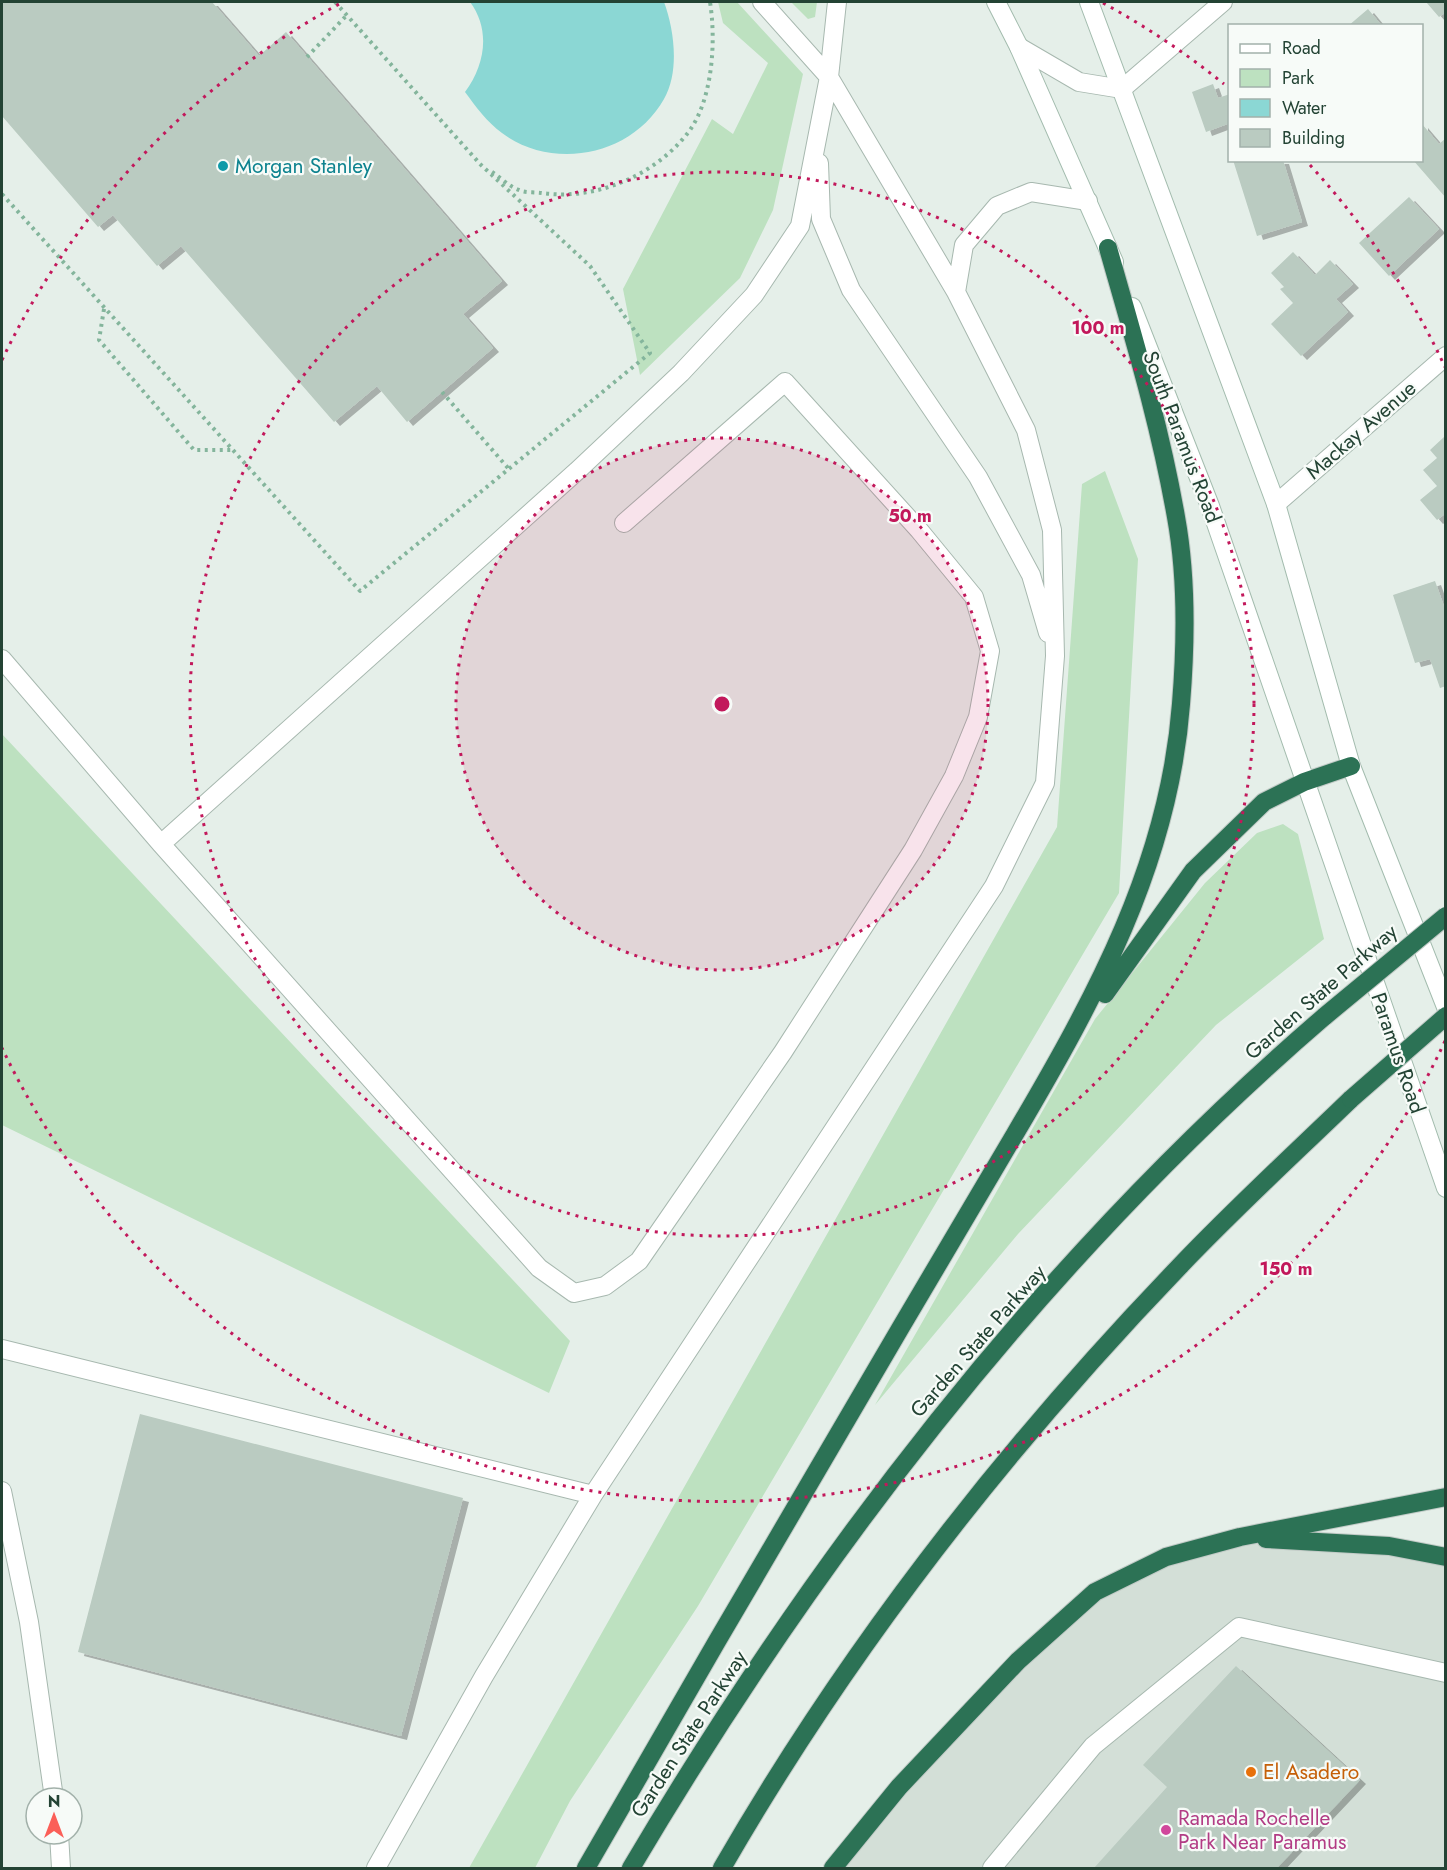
<svg xmlns="http://www.w3.org/2000/svg" width="1447" height="1870" viewBox="0 0 1447 1870" font-family="Jost,sans-serif">
<defs>
<filter id="shadow"><feDropShadow dx="6" dy="4" stdDeviation="0" flood-color="#0004"/></filter>
</defs>
<rect width="100%" height="100%" fill="#e5efe9"/>
<!-- built -->
<path fill="#d3dfd7" d="M 1240,1537 L 1445,1559 L 1445,1868 L 833,1868 L 1095,1592 Z"/>
<!-- green -->
<path fill="#bde1c0" d="M 718,2 L 737,2 L 803,74 L 773,210 L 740,278 L 640,375 L 623,289 L 712,119 L 733,134 L 768,63 L 723,23 Z
M 791,2 L 817,2 L 815,17 L 808,19 Z
M 1105,471 L 1138,559 L 1119,893 L 698,1606 L 570,1801 L 535,1868 L 469,1868 L 1057,827 L 1082,484 Z
M 2,734 L 570,1341 L 549,1393 L 2,1125 Z
M 1283,824 L 1298,834 L 1324,939 L 1216,1025 L 1018,1234 L 875,1405 L 1095,1019 L 1205,883 L 1257,833 Z"/>
<!-- water -->
<path fill="#8bd7d4" d="M 470,2 L 664,2 C 674,29 680,71 664,99 C 632,156 553,171 502,133 C 487,122 476,107 465,92 C 485,65 491,30 470,2 Z"/>
<!-- building -->
<path fill="#bacbc1" filter="url(#shadow)" d="M 2,2 L 212,2 L 259,56 L 286,32 L 502,281 L 463,314 L 493,348 L 407,422 L 377,386 L 334,422 L 181,246 L 157,266 L 113,215 L 98,227 L 2,116 Z
M 1426,2 L 1446,2 L 1446,12 L 1439,17 Z
M 1368,9 L 1382,26 L 1348,26 Z
M 1213,84 L 1218,98 L 1230,94 L 1230,123 L 1206,132 L 1192,92 Z
M 1422,124 L 1439,144 L 1446,138 L 1446,198 L 1413,160 L 1422,160 Z
M 1233,160 L 1283,160 L 1302,222 L 1257,236 Z
M 1409,197 L 1439,229 L 1389,276 L 1359,243 Z
M 1293,252 L 1315,275 L 1330,260 L 1353,284 L 1336,299 L 1348,312 L 1301,356 L 1271,324 L 1293,303 L 1280,289 L 1284,287 L 1271,273 Z
M 1444,437 L 1446,513 L 1437,520 L 1420,500 L 1437,486 L 1423,470 L 1437,458 L 1430,450 Z
M 1435,581 L 1446,612 L 1446,686 L 1440,688 L 1430,659 L 1415,663 L 1393,595 Z
M 140,1414 L 463,1498 L 401,1736 L 78,1652 Z
M 1236,1666 L 1360,1780 L 1277,1868 L 1094,1868 L 1167,1787 L 1143,1765 Z"/>
<g fill="none" stroke-linecap="round" stroke-linejoin="round">
<!-- service casing -->
<g stroke="#a7b8af" stroke-width="20">
<path id="service" d="M 819,163 L 821,219 L 851,290 L 978,477 L 1031,575 L 1048,633
M 956,292 L 964,245 L 997,206 L 1031,192 L 1088,201
M 2,659 L 161,844 L 539,1268 L 574,1293 L 605,1286 L 639,1261 L 783,1052 L 913,850 L 954,776 L 978,717 L 990,651 L 974,597 L 919,530 L 785,382 L 624,523
M 161,844 L 577,471 L 681,373 L 754,295 L 800,226 L 829,77 L 837,2
M 2,1349 L 593,1495
M 2,1491 L 29,1622 L 54,1798
M 59,1834 L 61,1868
M 376,1868 L 484,1676 L 593,1495 L 994,886 L 1045,783 L 1055,656 L 1052,530 L 1026,430 L 956,292 L 829,77 L 762,2
M 992,1868 L 1093,1746 L 1239,1627 L 1446,1673"/>
</g>
<!-- minor casing -->
<g stroke="#a7b8af" stroke-width="20">
<path id="minor" d="M 1019,47 L 1079,82 L 1122,89 L 1223,2
M 1276,504 L 1446,356"/>
</g>
<!-- secondary casing -->
<g stroke="#a3bcae" stroke-width="20">
<path id="secondary" d="M 996,2 L 1019,47 L 1114,262
M 1089,2 L 1276,504 L 1351,766 L 1446,1007
M 1132,307 L 1210,506 L 1446,1188"/>
</g>
<!-- motorway casing -->
<g stroke="#c1cac6" stroke-width="20">
<path id="motorway" d="M 1105,994 L 1193,871 L 1264,802 L 1304,782 L 1351,766
M 1266,1539 L 1389,1546 L 1446,1557
M 586,1868 C 690,1687 795,1507 901,1327 C 939,1262 977,1198 1015,1134 C 1095,998 1169,864 1181,704 C 1186,643 1187,577 1176,517 C 1160,425 1133,336 1108,248
M 631,1868 C 817,1554 1047,1255 1325,1016
M 722,1868 C 847,1651 1005,1448 1179,1267 C 1234,1209 1293,1155 1351,1099
M 833,1868 L 899,1787 L 1018,1661 L 1095,1592 L 1166,1557 L 1240,1537 L 1446,1497"/>
</g>
<!-- path -->
<path stroke="#84b59c" stroke-width="4" stroke-dasharray="3 4.5" stroke-linecap="butt" d="M 335,2 L 481,165
M 307,57 L 347,15
M 492,172 C 501,178 510,187 519,190 C 525,193 535,192 542,193 C 596,201 657,175 690,130 C 713,97 716,40 710,2
M 2,194 L 360,591 L 650,353 L 590,266 L 480,164
M 104,309 L 99,340 L 194,450 L 232,450
M 442,392 L 508,468"/>
<!-- service -->
<use href="#service" stroke="#fff" stroke-width="18"/>
<!-- minor -->
<use href="#minor" stroke="#fff" stroke-width="18"/>
<!-- secondary -->
<use href="#secondary" stroke="#fff" stroke-width="18"/>
<!-- motorway -->
<use href="#motorway" stroke="#2c7255" stroke-width="18"/>
<!-- motorway-bridge casing -->
<g stroke="#c1cac6" stroke-width="20" stroke-linecap="butt">
<path id="motorway-bridge" d="M 1325,1016 L 1446,916
M 1351,1099 L 1446,1016"/>
</g>
<!-- motorway-bridge -->
<use href="#motorway-bridge" stroke="#2c7255" stroke-width="18"/>
</g>
<!-- distance rings -->
<circle cx="722" cy="704" r="266" fill="#c2185b" fill-opacity=".12"/>
<g fill="none" stroke="#c2185b" stroke-width="3" stroke-dasharray="3 6">
<circle cx="722" cy="704" r="266"/>
<circle cx="722" cy="704" r="532"/>
<path d="M1445 1041A798 798 0 0 1 2 1048M2 360A798 798 0 0 1 341 3M1103 3A798 798 0 0 1 1224 84M1310 165A798 798 0 0 1 1445 367"/>
</g>
<!-- markers -->
<circle fill="#0f9aa8" stroke="#f7fbf8" stroke-width="2" cx="223" cy="166" r="6"/>
<circle fill="#e8710a" stroke="#f7fbf8" stroke-width="2" cx="1251" cy="1772" r="6"/>
<circle fill="#d1479c" stroke="#f7fbf8" stroke-width="2" cx="1166" cy="1830" r="6"/>
<g text-anchor="middle" stroke-width="4.5" stroke-linejoin="round" paint-order="stroke">
<!-- culture labels -->
<g font-size="21" fill="#0d838f" stroke="#f7fbf8" text-anchor="start">
<text x="235" y="173">Morgan Stanley</text>
</g>
<!-- street labels -->
<g font-size="21" fill="#234334" stroke="#f7fbf8">
<text transform="translate(1361 430) rotate(-41)" y="7">Mackay Avenue</text>
<text transform="translate(1182 437) rotate(69)" y="7">South Paramus Road</text>
<text transform="translate(1321 992) rotate(-41)" y="7">Garden State Parkway</text>
<text transform="translate(1398 1053) rotate(71)" y="7">Paramus Road</text>
<text transform="translate(978 1341) rotate(-49)" y="7">Garden State Parkway</text>
<text transform="translate(689 1734) rotate(-57)" y="7">Garden State Parkway</text>
</g>
<!-- food labels -->
<g font-size="21" fill="#c56008" stroke="#f7fbf8" text-anchor="start">
<text x="1263" y="1779">El Asadero</text>
</g>
<!-- hotel labels -->
<g font-size="21" fill="#b23c85" stroke="#f7fbf8" text-anchor="start">
<text x="1178" y="1825">Ramada Rochelle<tspan x="1178" dy="24">Park Near Paramus</tspan></text>
</g>
</g>
<circle cx="722" cy="704" r="9" fill="#c2185b" stroke="#f7fbf8" stroke-width="3"/>
<g font-size="18" text-anchor="middle" font-weight="bold" fill="#c2185b" stroke="#f7fbf8" stroke-width="4.5" stroke-linejoin="round" paint-order="stroke">
<text x="1098" y="334">100 m</text>
<text x="910" y="522">50 m</text>
<text x="1286" y="1275">150 m</text>
</g>
<!-- border -->
<rect width="1447" height="1870" fill="none" stroke="#234334" stroke-width="6"/>
<!-- legend -->
<rect x="1228" y="24" width="195" height="138" fill="#f7fbf8" stroke="#a2b1aa" stroke-width="1.5"/>
<rect x="1240" y="44" width="30" height="9" fill="#ffffff" stroke="#a2b1aa" stroke-width="1.5"/>
<text x="1282" y="54" font-size="18" fill="#234334">Road</text>
<rect x="1240" y="69" width="30" height="18" fill="#bde1c0" stroke="#a2b1aa" stroke-width="1.5"/>
<text x="1282" y="84" font-size="18" fill="#234334">Park</text>
<rect x="1240" y="99" width="30" height="18" fill="#8bd7d4" stroke="#a2b1aa" stroke-width="1.5"/>
<text x="1282" y="114" font-size="18" fill="#234334">Water</text>
<rect x="1240" y="129" width="30" height="18" fill="#bacbc1" stroke="#a2b1aa" stroke-width="1.5"/>
<text x="1282" y="144" font-size="18" fill="#234334">Building</text>
<!-- north arrow -->
<g transform="translate(54 1816)"><circle r="28" fill="#f7fbf8" stroke="#a2b1aa" stroke-width="1.5"/>
<path d="M0-4.5L10 22L0 15L-10 22Z" fill="#fb5f58"/>
<text y="-9" font-size="16" font-weight="bold" text-anchor="middle" fill="#234334">N</text>
</g>
</svg>
